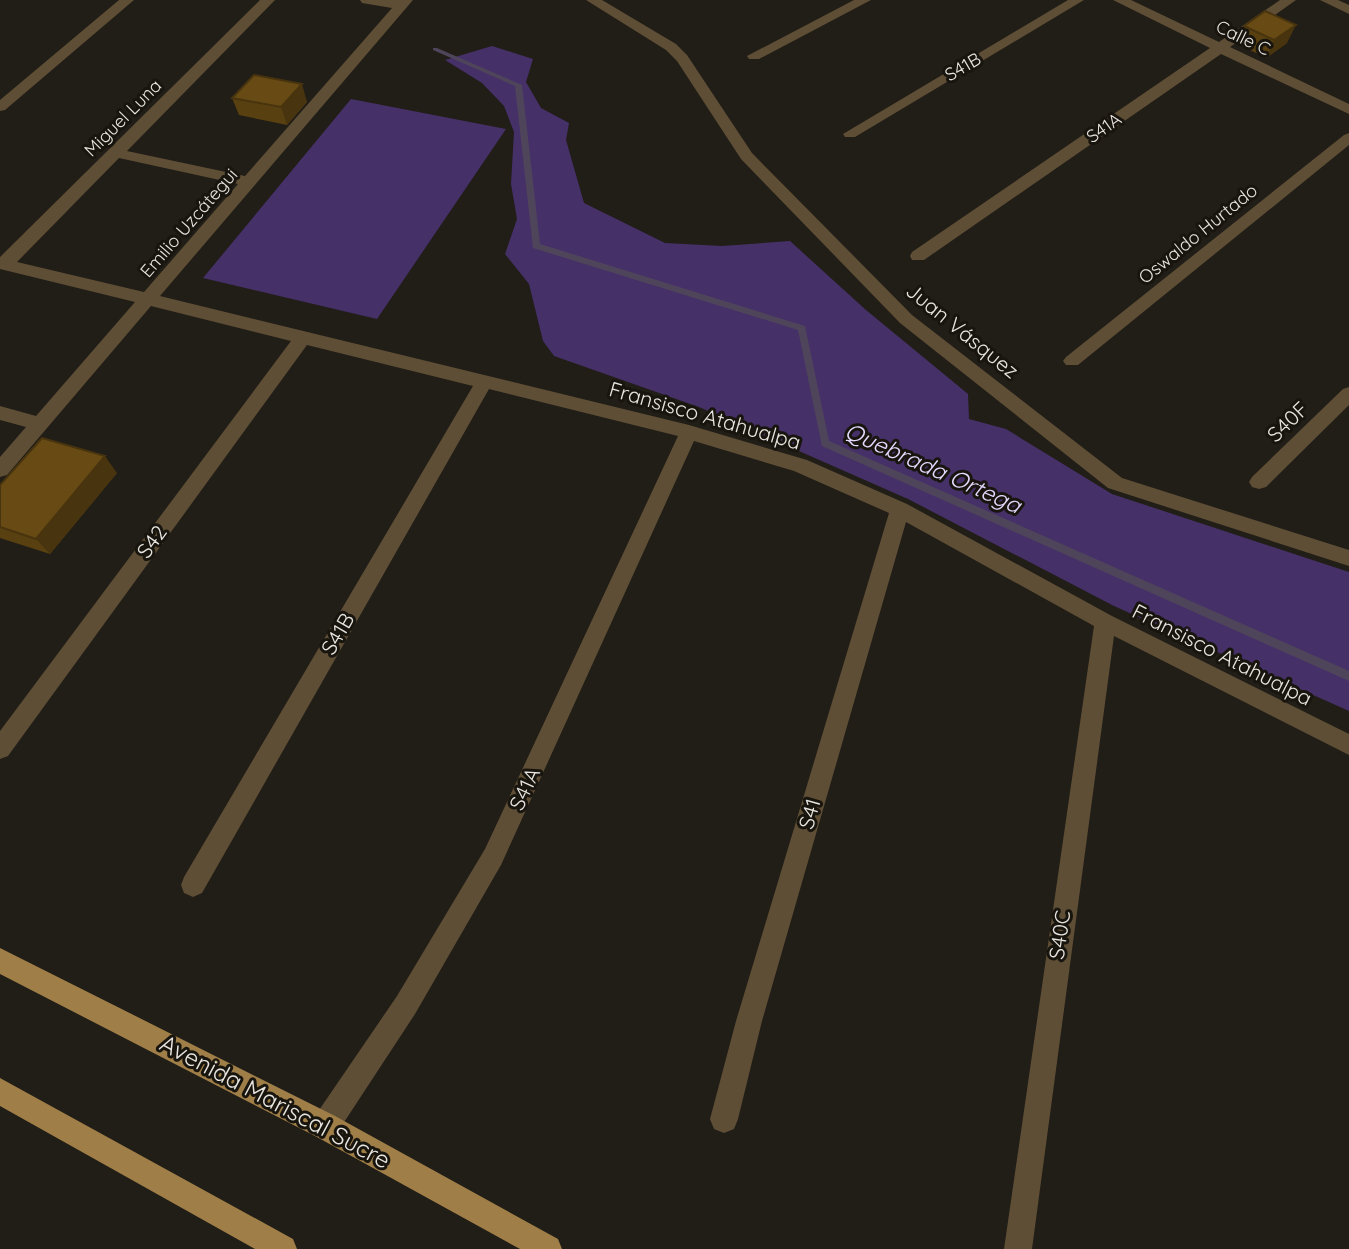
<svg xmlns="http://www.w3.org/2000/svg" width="1349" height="1249" viewBox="0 0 1349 1249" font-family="Quicksand,sans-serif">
<rect width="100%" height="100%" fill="#211d17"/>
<!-- green -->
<path fill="#463068" d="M 492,46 L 533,59 L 526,82 L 541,108 L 569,123 L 566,140 L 584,203 L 665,243 L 722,246 L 790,241 L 866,310 L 968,394 L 969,419 L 1006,429 L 1112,494 L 1349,572 L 1349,711 L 1114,606 L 908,499 L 699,407 L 554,356 L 543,341 L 529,284 L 505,254 L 517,219 L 511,184 L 514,132 L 504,106 L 482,83 L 445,60 Z
M 351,99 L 506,129 L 377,319 L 203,278 Z"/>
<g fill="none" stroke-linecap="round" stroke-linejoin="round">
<!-- stream -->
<path fill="#4f455a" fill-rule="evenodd" d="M 433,48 L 437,48 L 522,85 L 540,244 L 805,326 L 829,441 L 1349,671 L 1349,681 L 822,446 L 798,330 L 533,248 L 515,86 L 433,50 Z"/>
<!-- minor -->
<path fill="#5e4e35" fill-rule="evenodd" d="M 119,0 L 134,0 L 5,110 L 0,111 L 0,100 Z
M 260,0 L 275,0 L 127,151 L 245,176 L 392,8 L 362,3 L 360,0 L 413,0 L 160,296 L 689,425 L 807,460 L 907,504 L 1112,616 L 1349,734 L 1349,755 L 1114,636 L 1032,1249 L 1004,1249 L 1094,626 L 906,522 L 762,1021 L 738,1119 L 734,1129 L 724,1133 L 714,1129 L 710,1119 L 736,1021 L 889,513 L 794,471 L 694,441 L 501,865 L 415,1014 L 335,1136 L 325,1140 L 315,1136 L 311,1126 L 315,1116 L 397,996 L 485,849 L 678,436 L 489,389 L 202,893 L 193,897 L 184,893 L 181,885 L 184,877 L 473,386 L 307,345 L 8,756 L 0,759 L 0,731 L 291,341 L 151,306 L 7,475 L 0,477 L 0,457 L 26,427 L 0,420 L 0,406 L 36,416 L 135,302 L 0,269 L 0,257 ZM 119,158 L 238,184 L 144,292 L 17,262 Z
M 586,0 L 602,0 L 676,44 L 687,55 L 752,153 L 912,315 L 1122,478 L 1349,550 L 1349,566 L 1108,488 L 900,323 L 741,159 L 677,61 L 666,50 Z
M 854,0 L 871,0 L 759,59 L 749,59 L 747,56 Z
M 1068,0 L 1084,0 L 855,137 L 845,137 L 843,134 Z
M 1113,0 L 1131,0 L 1219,42 L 1280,0 L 1296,0 L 1230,47 L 1349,104 L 1349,114 L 1221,54 L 924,260 L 912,260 L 910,256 L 912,252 L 1210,48 Z
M 1320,0 L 1338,0 L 1349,5 L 1349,14 Z
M 1349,133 L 1349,145 L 1078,365 L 1066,365 L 1063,361 L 1066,357 L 1344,135 Z
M 1349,387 L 1349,405 L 1266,487 L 1259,489 L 1252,487 L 1249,482 L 1252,477 L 1343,389 Z"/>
<!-- major -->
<path fill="#9f7e47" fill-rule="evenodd" d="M 0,948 L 335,1116 L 558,1239 L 562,1249 L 520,1249 L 315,1136 L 0,974 Z
M 0,1078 L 293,1239 L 297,1249 L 255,1249 L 0,1106 Z"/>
</g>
<!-- wall -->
<path fill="#594011" d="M 1244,26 L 1287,43 L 1266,58 L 1236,43 Z
M 232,98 L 307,102 L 287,125 L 239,115 Z
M 117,473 L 50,554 L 0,538 L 0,485 Z"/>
<!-- shaded-wall -->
<path fill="#48340e" d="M 1296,25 L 1287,43 L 1266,58 L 1274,40 Z
M 302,84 L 307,102 L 287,125 L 281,107 Z
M 105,456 L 117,473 L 50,554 L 36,539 Z"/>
<!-- building -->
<path fill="#674a14" stroke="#48340e" stroke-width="2" d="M 1265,11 L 1296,25 L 1274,40 L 1244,26 Z
M 254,75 L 302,84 L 281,107 L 232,98 Z
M 42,438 L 105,456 L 36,539 L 0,527 L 0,485 Z"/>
<g text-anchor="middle" stroke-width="6" stroke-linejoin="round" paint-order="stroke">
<!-- far-street labels -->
<g font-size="18" fill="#e8e5e0" stroke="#18140e">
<text transform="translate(1243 38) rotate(26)" y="6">Calle C</text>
<text transform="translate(963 67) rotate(-30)" y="6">S41B</text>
<text transform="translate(123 118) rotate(-45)" y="6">Miguel Luna</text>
<text transform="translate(1104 128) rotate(-35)" y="6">S41A</text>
<text transform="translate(189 223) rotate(-49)" y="6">Emilio Uzcátegui</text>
<text transform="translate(1198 234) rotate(-39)" y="6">Oswaldo Hurtado</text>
</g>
<!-- street labels -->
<g font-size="21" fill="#e8e5e0" stroke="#18140e">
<text transform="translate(962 331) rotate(39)" y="7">Juan Vásquez</text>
<text transform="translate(705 416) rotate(16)" y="7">Fransisco Atahualpa</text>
<text transform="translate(1288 422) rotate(-44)" y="7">S40F</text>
<text transform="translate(152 542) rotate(-54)" y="7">S42</text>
<text transform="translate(338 634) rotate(-60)" y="7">S41B</text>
<text transform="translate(1222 655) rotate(27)" y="7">Fransisco Atahualpa</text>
<text transform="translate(525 789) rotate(-65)" y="7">S41A</text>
<text transform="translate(810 814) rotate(-74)" y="7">S41</text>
<text transform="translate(1060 935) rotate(-82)" y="7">S40C</text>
</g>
<!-- water labels -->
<g font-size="23" font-style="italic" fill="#e5daff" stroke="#18140e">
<text transform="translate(933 468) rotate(24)" y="8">Quebrada Ortega</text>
</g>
<!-- near-street labels -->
<g font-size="24" fill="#e8e5e0" stroke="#18140e">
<text transform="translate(275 1102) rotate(28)" y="8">Avenida Mariscal Sucre</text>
</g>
</g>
</svg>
